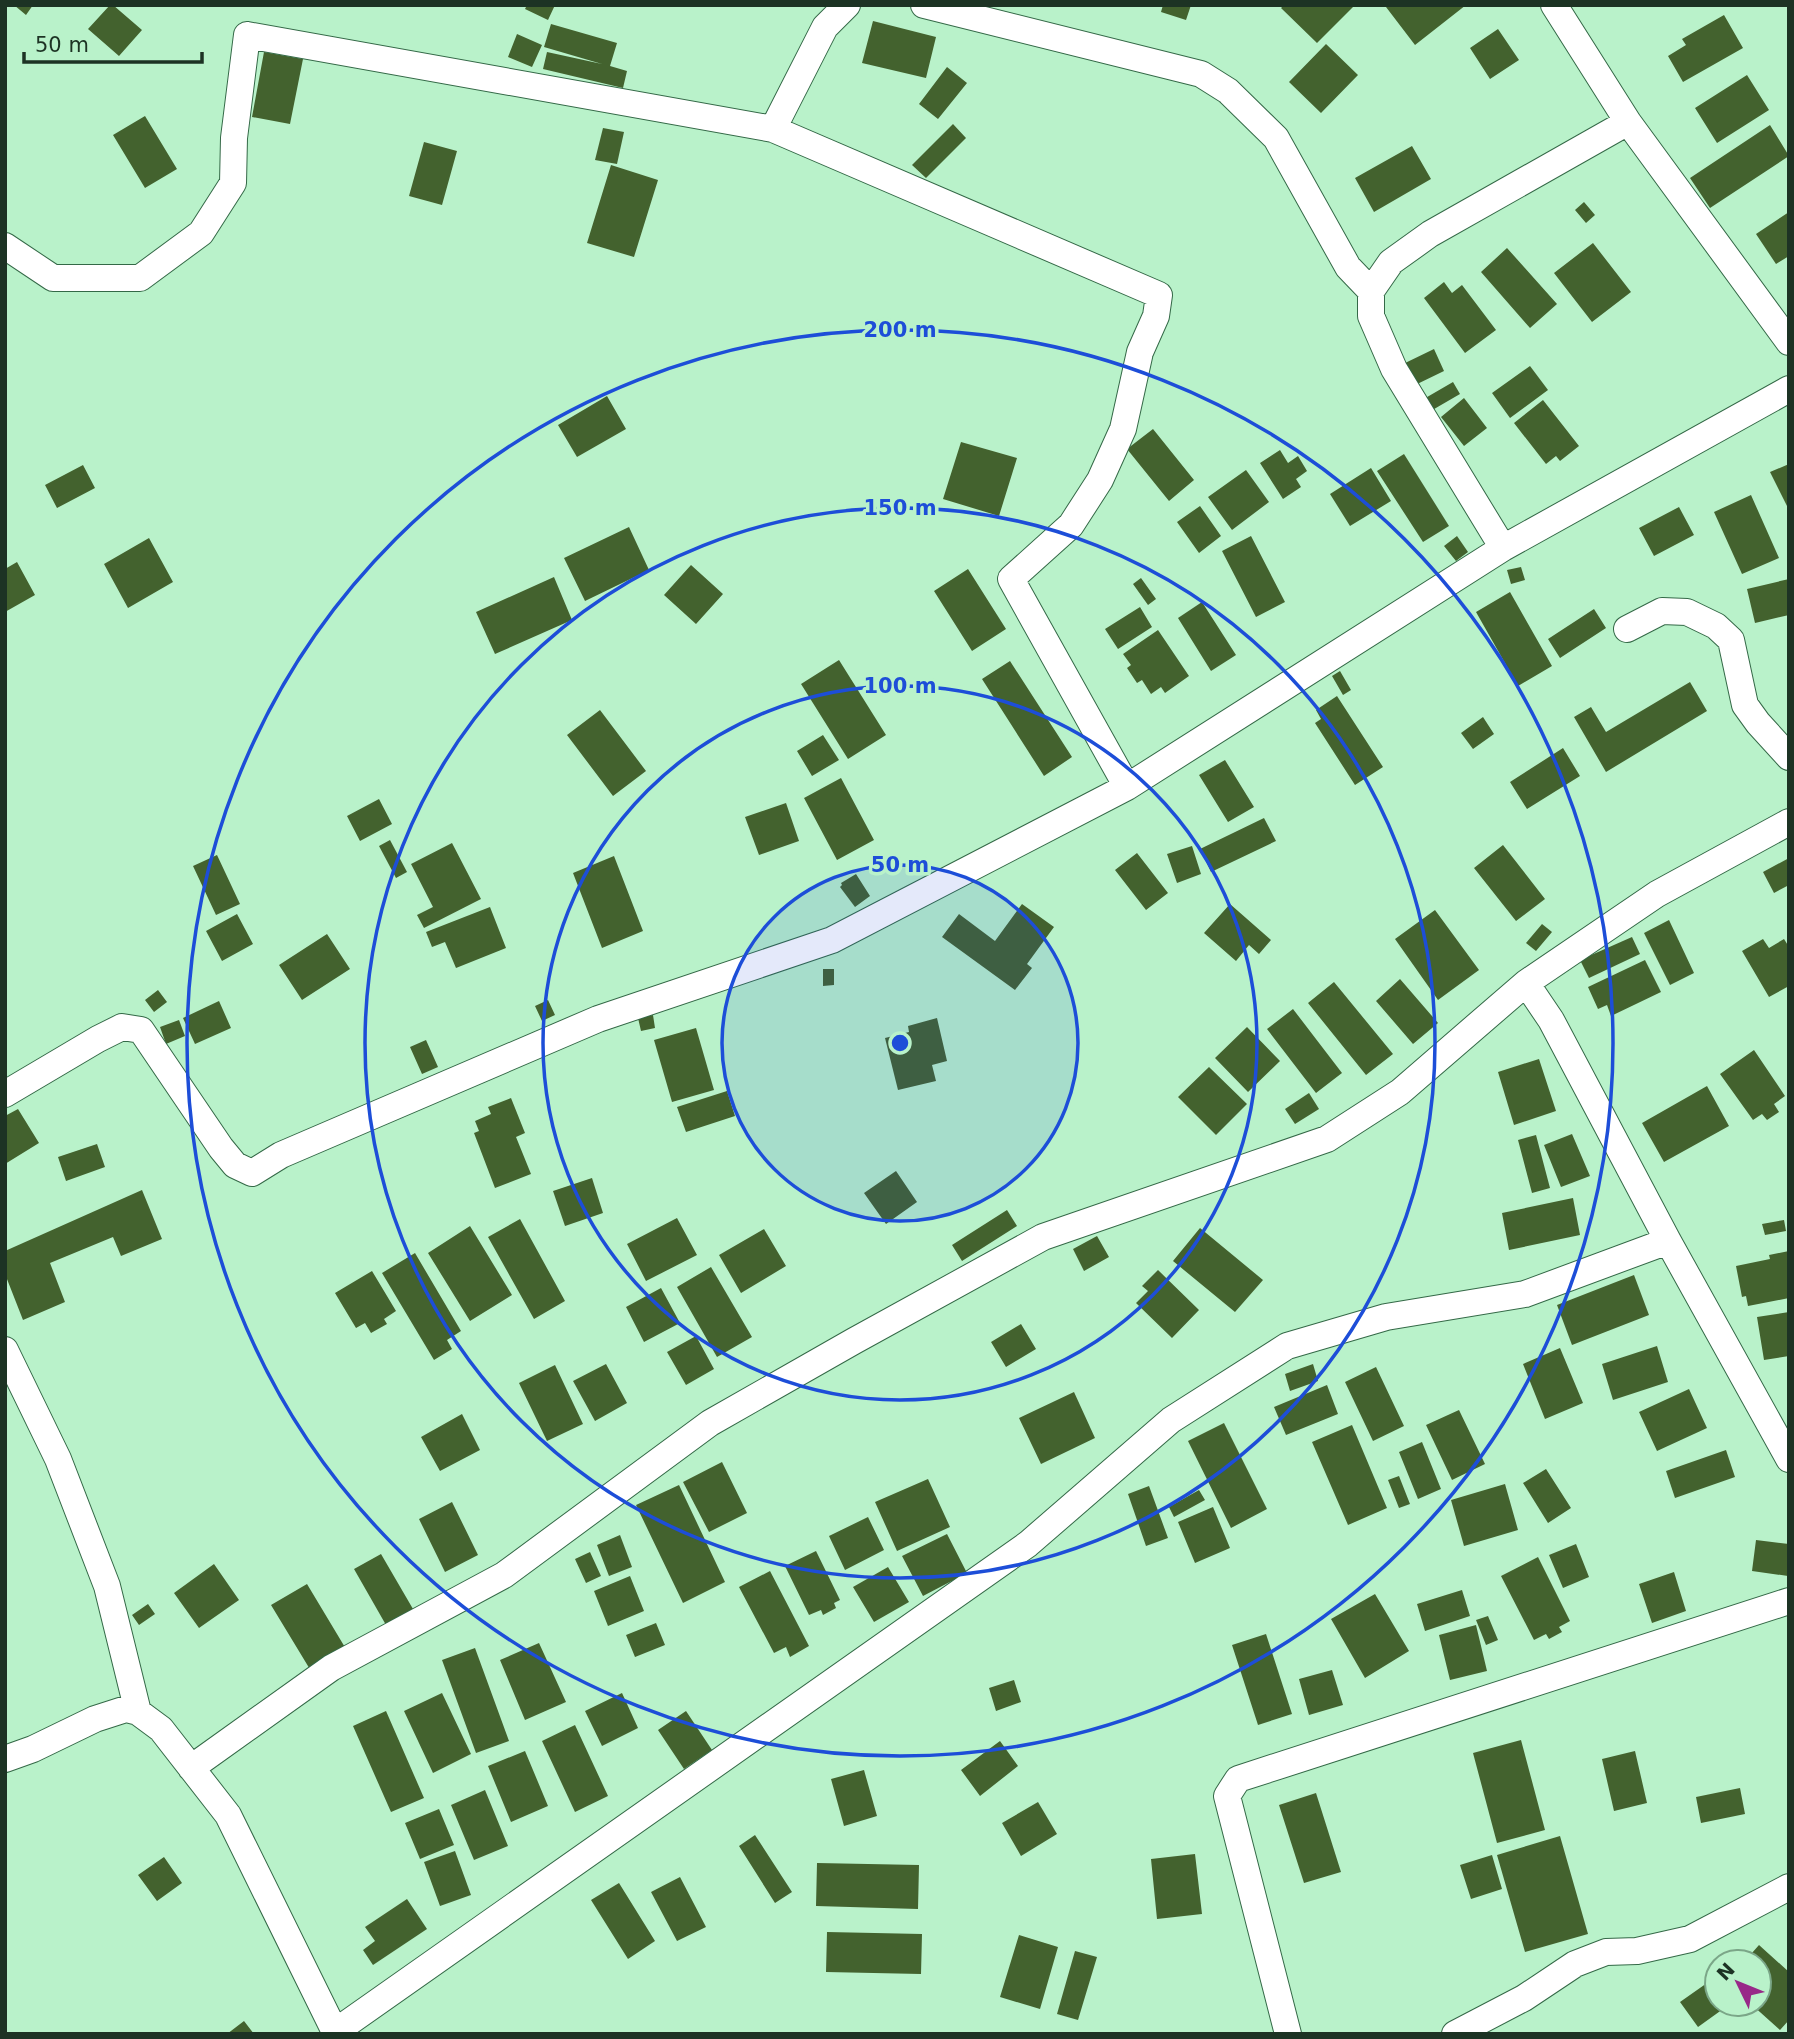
<svg xmlns="http://www.w3.org/2000/svg" width="1794" height="2039" viewBox="0 0 1794 2039" font-family="'DejaVu Sans',sans-serif">
<rect width="100%" height="100%" fill="#b9f2ca"/>
<!-- building -->
<path fill="#43622e" d="M 14,5 L 33,5 L 26,15 Z
M 110,5 L 113,5 L 142,30 L 119,56 L 88,29 Z
M 527,5 L 555,5 L 548,20 L 525,9 Z
M 1163,5 L 1191,5 L 1186,20 L 1161,12 Z
M 1284,5 L 1355,5 L 1317,43 L 1281,8 Z
M 1389,5 L 1466,5 L 1415,45 L 1386,7 Z
M 1724,15 L 1743,48 L 1683,82 L 1668,56 L 1686,45 L 1682,39 Z
M 873,21 L 936,37 L 926,78 L 862,63 Z
M 551,24 L 617,43 L 610,66 L 627,71 L 623,88 L 543,69 L 547,52 L 602,64 L 544,47 Z
M 1498,29 L 1519,60 L 1490,79 L 1470,48 Z
M 517,34 L 542,45 L 532,67 L 508,57 Z
M 1326,44 L 1358,75 L 1321,113 L 1289,82 Z
M 264,52 L 303,59 L 290,124 L 252,117 Z
M 947,67 L 967,83 L 938,119 L 919,104 Z
M 1747,75 L 1769,110 L 1717,143 L 1695,108 Z
M 145,116 L 177,169 L 145,188 L 113,135 Z
M 953,124 L 966,138 L 926,178 L 912,165 Z
M 1770,125 L 1789,156 L 1710,208 L 1690,178 Z
M 603,128 L 624,132 L 617,164 L 595,160 Z
M 424,142 L 457,151 L 442,205 L 409,196 Z
M 1412,146 L 1431,179 L 1374,212 L 1355,178 Z
M 611,165 L 658,180 L 634,257 L 587,243 Z
M 1584,202 L 1595,215 L 1586,223 L 1575,210 Z
M 1789,212 L 1789,256 L 1776,264 L 1756,234 Z
M 1593,243 L 1631,292 L 1592,322 L 1554,273 Z
M 1507,248 L 1557,304 L 1530,328 L 1481,272 Z
M 1444,282 L 1452,293 L 1462,285 L 1496,330 L 1465,353 L 1424,298 Z
M 1434,349 L 1444,371 L 1411,387 L 1401,365 Z
M 1530,366 L 1548,390 L 1510,418 L 1492,393 Z
M 1453,382 L 1460,394 L 1429,412 L 1422,400 Z
M 607,396 L 626,429 L 577,457 L 558,425 Z
M 1464,398 L 1487,428 L 1464,446 L 1441,417 Z
M 1543,400 L 1579,446 L 1560,461 L 1556,456 L 1546,464 L 1514,423 Z
M 1153,429 L 1194,480 L 1169,501 L 1127,449 Z
M 961,442 L 1017,458 L 999,516 L 943,499 Z
M 1280,450 L 1288,463 L 1298,456 L 1307,471 L 1296,479 L 1301,487 L 1283,499 L 1260,463 Z
M 1404,454 L 1449,526 L 1423,542 L 1377,471 Z
M 1789,464 L 1789,505 L 1787,506 L 1770,472 Z
M 83,465 L 95,488 L 57,508 L 45,485 Z
M 1371,468 L 1391,501 L 1350,526 L 1330,494 Z
M 1246,470 L 1269,502 L 1232,530 L 1208,497 Z
M 1751,495 L 1779,558 L 1742,574 L 1714,512 Z
M 1200,506 L 1221,536 L 1199,553 L 1177,522 Z
M 1679,507 L 1694,535 L 1654,556 L 1639,528 Z
M 629,527 L 649,570 L 585,601 L 564,558 Z
M 1251,536 L 1285,602 L 1256,617 L 1222,551 Z
M 1457,536 L 1468,552 L 1456,561 L 1444,546 Z
M 149,538 L 173,582 L 128,608 L 104,564 Z
M 17,562 L 35,595 L 5,612 L 5,569 Z
M 691,565 L 723,594 L 696,624 L 664,595 Z
M 1521,567 L 1525,580 L 1511,584 L 1507,570 Z
M 968,569 L 1006,629 L 972,651 L 934,591 Z
M 554,577 L 572,620 L 495,654 L 476,612 Z
M 1141,578 L 1156,599 L 1148,605 L 1133,584 Z
M 1789,579 L 1789,615 L 1755,623 L 1747,589 Z
M 1510,592 L 1552,666 L 1518,686 L 1476,612 Z
M 1202,602 L 1236,655 L 1211,671 L 1178,618 Z
M 1140,607 L 1152,627 L 1118,649 L 1105,629 Z
M 1594,609 L 1606,628 L 1560,658 L 1548,639 Z
M 1158,630 L 1189,676 L 1165,693 L 1161,687 L 1151,694 L 1142,680 L 1137,683 L 1127,668 L 1131,665 L 1123,654 Z
M 839,660 L 886,735 L 848,759 L 801,684 Z
M 1010,661 L 1072,757 L 1044,776 L 982,679 Z
M 1340,671 L 1351,690 L 1343,695 L 1332,676 Z
M 1690,682 L 1707,711 L 1606,772 L 1574,717 L 1591,707 L 1606,732 Z
M 1337,696 L 1383,767 L 1355,785 L 1315,723 L 1321,719 L 1316,710 Z
M 600,710 L 646,771 L 613,796 L 567,735 Z
M 1483,717 L 1494,734 L 1473,749 L 1461,733 Z
M 823,735 L 839,760 L 812,776 L 797,751 Z
M 1563,748 L 1580,776 L 1527,809 L 1510,782 Z
M 1225,760 L 1254,807 L 1228,822 L 1199,775 Z
M 841,778 L 874,840 L 837,860 L 804,798 Z
M 379,799 L 392,824 L 360,841 L 347,816 Z
M 786,803 L 799,841 L 759,855 L 745,817 Z
M 1264,818 L 1276,841 L 1211,872 L 1200,849 Z
M 390,840 L 407,872 L 396,878 L 379,846 Z
M 452,843 L 481,899 L 424,928 L 417,915 L 433,907 L 411,864 Z
M 1503,845 L 1545,899 L 1516,921 L 1474,868 Z
M 1192,846 L 1201,874 L 1177,883 L 1167,854 Z
M 1137,853 L 1168,893 L 1146,910 L 1115,870 Z
M 217,855 L 240,904 L 216,915 L 193,866 Z
M 614,856 L 643,931 L 602,948 L 573,873 Z
M 1789,858 L 1789,885 L 1774,893 L 1763,872 Z
M 856,874 L 870,896 L 855,907 L 840,887 L 842,885 L 841,883 Z
M 1022,904 L 1054,927 L 1027,964 L 1032,968 L 1015,990 L 942,937 L 959,914 L 995,941 Z
M 1230,904 L 1271,940 L 1259,954 L 1249,945 L 1236,961 L 1204,933 Z
M 490,907 L 506,948 L 456,968 L 445,942 L 432,947 L 426,932 Z
M 1435,910 L 1479,970 L 1438,1000 L 1395,939 Z
M 237,914 L 253,944 L 222,961 L 206,931 Z
M 1669,920 L 1694,973 L 1670,985 L 1644,933 Z
M 1542,924 L 1552,932 L 1536,951 L 1526,943 Z
M 327,934 L 350,969 L 302,1000 L 279,965 Z
M 1632,937 L 1640,954 L 1589,978 L 1580,960 Z
M 1763,939 L 1769,948 L 1784,939 L 1789,947 L 1789,986 L 1769,997 L 1742,951 Z
M 1645,960 L 1661,992 L 1611,1016 L 1607,1005 L 1598,1009 L 1588,987 Z
M 823,969 L 834,969 L 834,985 L 823,986 Z
M 1400,979 L 1438,1023 L 1413,1044 L 1376,1001 Z
M 1334,982 L 1393,1054 L 1366,1075 L 1308,1003 Z
M 158,990 L 167,1002 L 154,1012 L 145,1000 Z
M 548,1000 L 555,1015 L 542,1021 L 535,1006 Z
M 219,1001 L 231,1028 L 195,1044 L 183,1018 Z
M 1293,1009 L 1342,1073 L 1316,1093 L 1267,1029 Z
M 653,1015 L 655,1028 L 641,1031 L 638,1018 Z
M 937,1018 L 947,1061 L 932,1065 L 936,1081 L 898,1090 L 885,1038 L 909,1032 L 908,1026 Z
M 179,1020 L 185,1036 L 166,1044 L 160,1027 Z
M 1247,1027 L 1280,1061 L 1248,1092 L 1215,1058 Z
M 696,1028 L 714,1090 L 672,1102 L 654,1040 Z
M 426,1040 L 438,1067 L 422,1074 L 410,1047 Z
M 1754,1050 L 1785,1096 L 1774,1104 L 1779,1112 L 1767,1120 L 1762,1114 L 1753,1120 L 1720,1074 Z
M 1539,1059 L 1556,1111 L 1514,1125 L 1498,1072 Z
M 1209,1067 L 1247,1104 L 1216,1135 L 1178,1097 Z
M 1707,1086 L 1729,1126 L 1664,1162 L 1642,1123 Z
M 727,1091 L 735,1116 L 686,1132 L 677,1107 Z
M 1309,1093 L 1319,1109 L 1295,1124 L 1285,1109 Z
M 511,1098 L 525,1133 L 516,1137 L 531,1174 L 495,1188 L 474,1133 L 479,1131 L 475,1121 L 491,1114 L 488,1107 Z
M 18,1109 L 39,1143 L 5,1164 L 5,1116 Z
M 1572,1134 L 1590,1176 L 1561,1187 L 1544,1145 Z
M 1536,1135 L 1550,1188 L 1532,1193 L 1518,1140 Z
M 97,1144 L 105,1167 L 66,1181 L 58,1157 Z
M 896,1171 L 917,1202 L 886,1224 L 864,1193 Z
M 592,1178 L 603,1213 L 565,1226 L 553,1191 Z
M 142,1190 L 162,1239 L 121,1256 L 113,1237 L 50,1263 L 65,1302 L 23,1320 L 5,1274 L 5,1251 Z
M 1573,1198 L 1580,1235 L 1509,1250 L 1502,1213 Z
M 1007,1210 L 1017,1226 L 962,1261 L 952,1245 Z
M 677,1218 L 697,1255 L 646,1281 L 627,1244 Z
M 520,1219 L 565,1301 L 534,1319 L 488,1237 Z
M 1784,1220 L 1786,1231 L 1765,1235 L 1762,1224 Z
M 470,1226 L 512,1295 L 470,1321 L 428,1253 Z
M 1200,1228 L 1263,1280 L 1235,1312 L 1173,1261 Z
M 764,1229 L 786,1266 L 741,1293 L 719,1255 Z
M 1097,1236 L 1109,1257 L 1084,1271 L 1073,1249 Z
M 1789,1251 L 1789,1298 L 1748,1306 L 1746,1296 L 1742,1297 L 1736,1266 L 1770,1259 L 1769,1255 Z
M 415,1253 L 461,1331 L 447,1340 L 452,1349 L 434,1360 L 382,1273 Z
M 711,1267 L 752,1337 L 717,1357 L 677,1287 Z
M 1158,1270 L 1199,1310 L 1172,1338 L 1136,1303 L 1148,1291 L 1142,1286 Z
M 372,1271 L 396,1311 L 384,1319 L 387,1324 L 371,1333 L 365,1323 L 356,1328 L 335,1293 Z
M 1634,1275 L 1649,1315 L 1572,1345 L 1557,1305 Z
M 661,1288 L 680,1323 L 644,1342 L 626,1307 Z
M 1789,1312 L 1789,1356 L 1764,1360 L 1757,1317 Z
M 1021,1324 L 1036,1349 L 1006,1367 L 991,1342 Z
M 696,1336 L 714,1369 L 686,1385 L 667,1352 Z
M 1657,1346 L 1668,1382 L 1613,1400 L 1602,1364 Z
M 1560,1348 L 1583,1403 L 1545,1419 L 1523,1364 Z
M 606,1364 L 627,1403 L 595,1421 L 573,1381 Z
M 1313,1364 L 1318,1381 L 1290,1391 L 1285,1374 Z
M 555,1365 L 583,1424 L 547,1441 L 519,1383 Z
M 1376,1367 L 1404,1426 L 1373,1441 L 1345,1382 Z
M 1327,1385 L 1338,1414 L 1286,1435 L 1274,1407 Z
M 1689,1389 L 1707,1428 L 1657,1451 L 1639,1412 Z
M 1074,1392 L 1095,1438 L 1041,1464 L 1019,1418 Z
M 1459,1410 L 1485,1464 L 1452,1480 L 1426,1425 Z
M 462,1414 L 480,1450 L 440,1471 L 421,1437 Z
M 1224,1423 L 1267,1509 L 1231,1528 L 1188,1441 Z
M 1352,1425 L 1387,1508 L 1348,1525 L 1312,1442 Z
M 1422,1442 L 1441,1489 L 1418,1499 L 1399,1452 Z
M 1726,1450 L 1735,1477 L 1675,1498 L 1666,1471 Z
M 722,1462 L 747,1513 L 709,1532 L 683,1482 Z
M 1546,1469 L 1571,1508 L 1548,1523 L 1523,1483 Z
M 1399,1476 L 1410,1504 L 1399,1508 L 1388,1480 Z
M 928,1479 L 950,1527 L 897,1551 L 875,1502 Z
M 1505,1484 L 1518,1530 L 1464,1546 L 1451,1500 Z
M 679,1485 L 725,1582 L 683,1603 L 636,1505 Z
M 1149,1486 L 1168,1538 L 1146,1546 L 1128,1494 Z
M 1199,1490 L 1205,1500 L 1174,1517 L 1169,1507 Z
M 452,1502 L 478,1555 L 445,1572 L 419,1519 Z
M 1213,1507 L 1230,1548 L 1195,1563 L 1178,1522 Z
M 868,1517 L 884,1550 L 845,1570 L 829,1536 Z
M 947,1534 L 967,1573 L 923,1596 L 902,1556 Z
M 620,1535 L 632,1567 L 609,1576 L 597,1545 Z
M 1756,1540 L 1789,1544 L 1788,1576 L 1752,1571 Z
M 1576,1544 L 1589,1577 L 1563,1588 L 1549,1555 Z
M 816,1551 L 840,1600 L 834,1603 L 836,1608 L 823,1615 L 821,1610 L 809,1615 L 785,1566 Z
M 590,1552 L 601,1576 L 586,1583 L 575,1559 Z
M 381,1554 L 413,1609 L 386,1625 L 354,1569 Z
M 1538,1557 L 1570,1621 L 1559,1627 L 1562,1632 L 1549,1639 L 1546,1634 L 1534,1640 L 1501,1576 Z
M 214,1564 L 239,1600 L 199,1628 L 174,1593 Z
M 888,1567 L 909,1602 L 874,1622 L 853,1587 Z
M 770,1571 L 809,1646 L 790,1657 L 786,1647 L 774,1653 L 739,1587 Z
M 1674,1572 L 1686,1611 L 1652,1623 L 1639,1584 Z
M 630,1576 L 644,1611 L 608,1626 L 594,1591 Z
M 307,1584 L 346,1649 L 311,1671 L 271,1605 Z
M 1462,1590 L 1470,1616 L 1425,1631 L 1417,1604 Z
M 1375,1594 L 1409,1651 L 1365,1678 L 1331,1619 Z
M 148,1604 L 155,1614 L 139,1625 L 132,1615 Z
M 1488,1616 L 1498,1640 L 1486,1645 L 1476,1620 Z
M 656,1623 L 665,1645 L 635,1657 L 626,1635 Z
M 1476,1625 L 1487,1671 L 1450,1680 L 1439,1635 Z
M 1266,1634 L 1292,1714 L 1258,1725 L 1232,1645 Z
M 539,1643 L 566,1702 L 525,1720 L 500,1660 Z
M 475,1648 L 509,1741 L 476,1753 L 442,1660 Z
M 1332,1670 L 1343,1705 L 1309,1715 L 1299,1679 Z
M 1014,1680 L 1021,1702 L 996,1711 L 989,1688 Z
M 442,1693 L 471,1754 L 433,1773 L 404,1711 Z
M 622,1693 L 638,1728 L 602,1746 L 585,1711 Z
M 386,1711 L 424,1798 L 391,1812 L 353,1726 Z
M 686,1711 L 712,1750 L 684,1769 L 658,1730 Z
M 575,1725 L 608,1796 L 575,1812 L 542,1741 Z
M 1521,1740 L 1545,1830 L 1497,1843 L 1473,1753 Z
M 1000,1741 L 1018,1766 L 980,1796 L 961,1770 Z
M 525,1751 L 548,1806 L 511,1822 L 488,1766 Z
M 1635,1751 L 1647,1803 L 1614,1811 L 1602,1759 Z
M 864,1770 L 877,1816 L 844,1826 L 831,1779 Z
M 1740,1788 L 1745,1814 L 1701,1823 L 1696,1797 Z
M 485,1790 L 508,1846 L 474,1860 L 451,1805 Z
M 1316,1793 L 1341,1872 L 1304,1883 L 1279,1805 Z
M 1038,1802 L 1057,1834 L 1021,1856 L 1002,1823 Z
M 439,1809 L 454,1845 L 420,1859 L 405,1823 Z
M 755,1835 L 792,1892 L 775,1903 L 739,1846 Z
M 1560,1836 L 1588,1934 L 1525,1952 L 1497,1855 Z
M 455,1851 L 471,1895 L 440,1906 L 424,1862 Z
M 1195,1854 L 1202,1914 L 1157,1919 L 1151,1859 Z
M 1492,1855 L 1502,1889 L 1471,1899 L 1460,1865 Z
M 164,1857 L 182,1883 L 157,1901 L 138,1875 Z
M 817,1863 L 919,1865 L 918,1909 L 816,1906 Z
M 680,1877 L 706,1927 L 677,1941 L 651,1892 Z
M 619,1883 L 655,1941 L 628,1959 L 591,1900 Z
M 407,1899 L 427,1929 L 373,1965 L 363,1950 L 375,1941 L 365,1927 Z
M 827,1932 L 922,1934 L 921,1974 L 826,1972 Z
M 1019,1935 L 1058,1947 L 1040,2009 L 1000,1997 Z
M 1759,1945 L 1789,1972 L 1789,2020 L 1780,2030 L 1751,2004 L 1759,2004 L 1759,1962 L 1744,1962 Z
M 1075,1951 L 1097,1957 L 1078,2020 L 1057,2014 Z
M 1717,1976 L 1717,2004 L 1730,2004 L 1698,2027 L 1680,2002 Z
M 244,2021 L 254,2034 L 227,2034 Z"/>
<g fill="none" stroke-linecap="round" stroke-linejoin="round">
<!-- minor casing -->
<g stroke="#346947" stroke-width="28">
<path id="minor" d="M 924,5 L 1201,74 L 1228,91 L 1276,138 L 1348,267 L 1371,291
M 1554,5 L 1628,122
M 773,129 L 825,27 L 847,5
M 5,246 L 53,278 L 140,278 L 201,233 L 233,183 L 234,138 L 247,35 L 773,129 L 1159,295 L 1156,316 L 1140,352 L 1123,429 L 1100,480 L 1071,525 L 1011,579 L 1127,787
M 1503,548 L 1394,369 L 1371,316 L 1371,291 L 1391,262 L 1430,234 L 1628,122 L 1789,342
M 1627,629 L 1662,611 L 1687,612 L 1716,626 L 1731,640 L 1745,705 L 1758,723 L 1789,757
M 1526,983 L 1551,1020 L 1668,1241 L 1789,1459
M 5,1094 L 98,1039 L 122,1027 L 141,1030 L 221,1148 L 235,1165 L 252,1173 L 281,1155 L 598,1019 L 832,940 L 1127,787 L 1503,548 L 1789,389
M 5,1350 L 58,1459 L 107,1586 L 138,1712
M 5,1759 L 33,1749 L 95,1719 L 126,1709 L 138,1712 L 161,1729 L 228,1815 L 336,2034
M 191,1768 L 331,1668 L 504,1575 L 710,1423 L 854,1341 L 1043,1237 L 1327,1139 L 1400,1092 L 1526,983 L 1657,894 L 1789,822
M 335,2032 L 1028,1544 L 1171,1420 L 1287,1346 L 1386,1317 L 1525,1294 L 1668,1241
M 1288,2034 L 1227,1796 L 1238,1779 L 1789,1601
M 1455,2034 L 1524,1998 L 1575,1964 L 1606,1952 L 1637,1951 L 1690,1939 L 1789,1887"/>
</g>
<!-- minor -->
<use href="#minor" stroke="#fff" stroke-width="26"/>
</g>
<!-- distance rings -->
<circle cx="900" cy="1043" r="178" fill="#1d4ed8" fill-opacity=".12"/>
<g fill="none" stroke="#1d4ed8" stroke-width="3.5">
<circle cx="900" cy="1043" r="178"/>
<circle cx="900" cy="1043" r="357"/>
<circle cx="900" cy="1043" r="535"/>
<circle cx="900" cy="1043" r="713"/>
</g>
<circle cx="900" cy="1043" r="10" fill="#1d4ed8" stroke="#b9f2ca" stroke-width="3.5"/>
<g font-size="21" text-anchor="middle" font-weight="bold" fill="#1d4ed8" stroke="#b9f2ca" stroke-width="7" stroke-linejoin="round" paint-order="stroke">
<text x="900" y="337">200 m</text>
<text x="900" y="515">150 m</text>
<text x="900" y="693">100 m</text>
<text x="900" y="872">50 m</text>
</g>
<!-- border -->
<rect width="1794" height="2039" fill="none" stroke="#1d3324" stroke-width="14"/>
<!-- north arrow -->
<g transform="translate(1738 1983) rotate(313)"><circle r="33" fill="#b9f2ca" stroke="#7ba688" stroke-width="2"/>
<path d="M0-5L12 26L0 18L-12 26Z" fill="#982988"/>
<text y="-10" font-size="19" font-weight="bold" text-anchor="middle" fill="#1d3324">N</text>
</g>
<!-- scale -->
<path d="M24 52v10h178v-10" fill="none" stroke="#1d3324" stroke-width="3.5"/>
<text x="35" y="52" font-size="21" fill="#1d3324" stroke="#b9f2ca" stroke-width="5" paint-order="stroke">50 m</text>
</svg>
